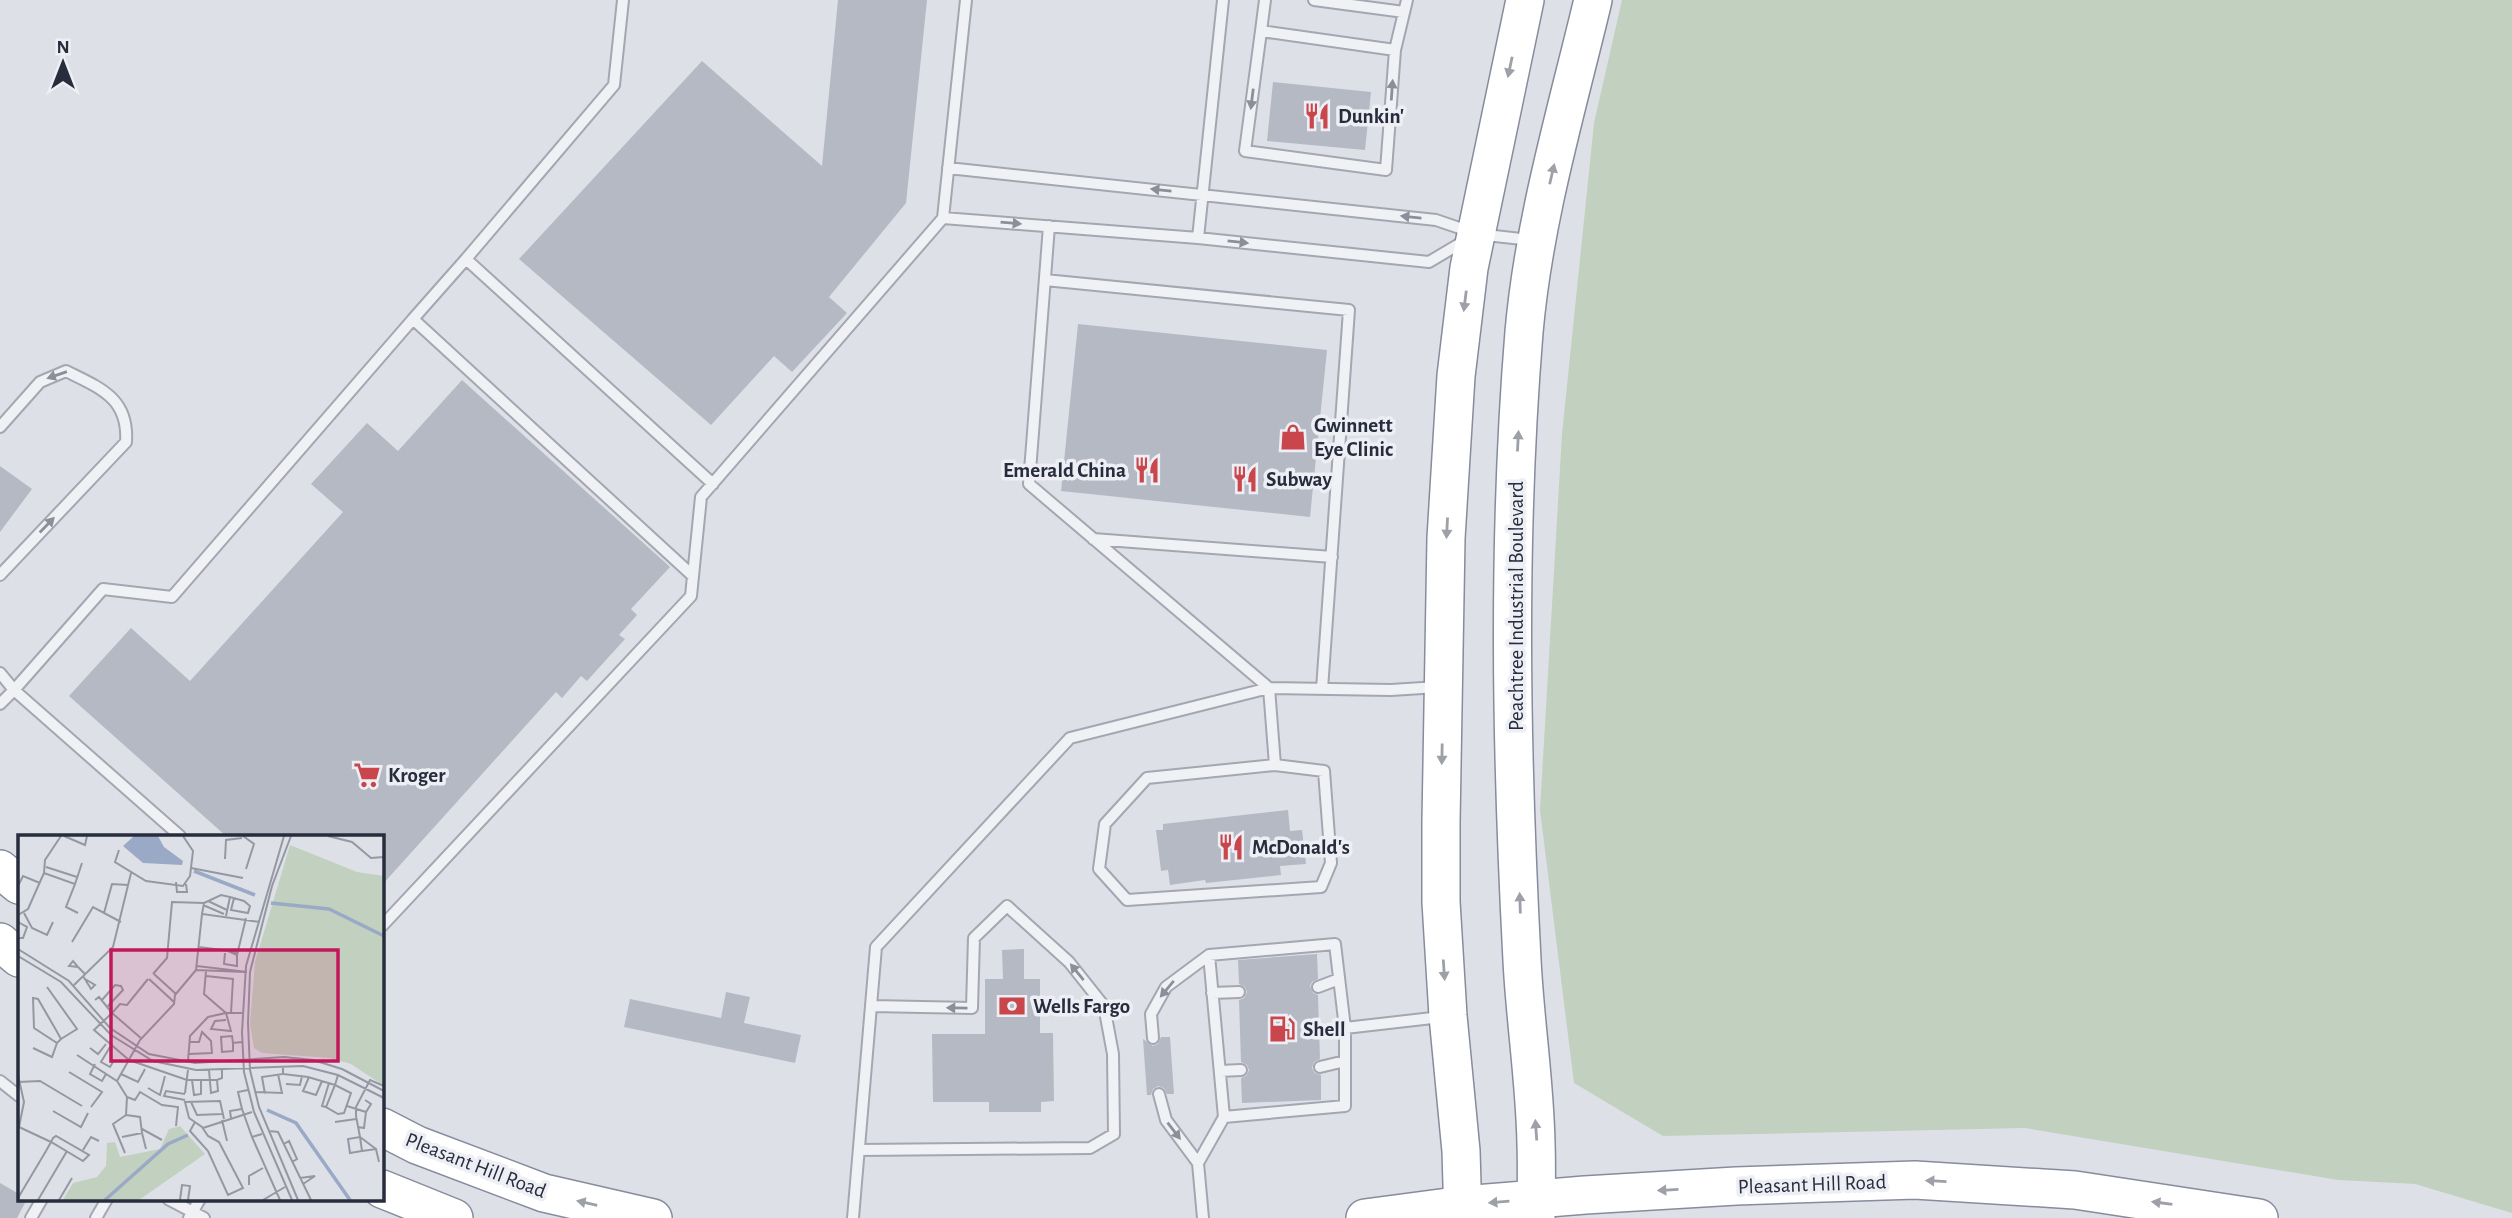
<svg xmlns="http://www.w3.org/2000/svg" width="2512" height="1218" viewBox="0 0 2512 1218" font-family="'Alegreya Sans',sans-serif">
<rect width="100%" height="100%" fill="#dee0e7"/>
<!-- green -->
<path fill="#c2d0bf" d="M 1622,0 L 2512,0 L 2512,1213 L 2415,1184 L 2338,1180 L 2025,1128 L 1663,1136 L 1574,1083 L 1540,810 L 1562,434 L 1594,123 Z"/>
<!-- building -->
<path fill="#b5b9c3" d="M 838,0 L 927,0 L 906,203 L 829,297 L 847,313 L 792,372 L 774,356 L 711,425 L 519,259 L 702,61 L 822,166 Z
M 1273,82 L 1371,92 L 1365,150 L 1267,141 Z
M 1078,324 L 1327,350 L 1310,517 L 1061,491 Z
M 462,380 L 670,567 L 631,609 L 637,615 L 619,635 L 625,639 L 587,681 L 581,676 L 562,698 L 556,692 L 382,885 L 382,836 L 226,836 L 69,696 L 131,628 L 190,681 L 343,512 L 311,484 L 367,423 L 398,451 Z
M 0,466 L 32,489 L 0,532 Z
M 1288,810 L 1290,831 L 1302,830 L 1306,864 L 1280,866 L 1281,875 L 1206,883 L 1205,880 L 1170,885 L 1168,870 L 1161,871 L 1156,830 L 1163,830 L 1163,824 Z
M 1024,949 L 1024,979 L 1040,979 L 1040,1033 L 1053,1033 L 1054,1101 L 1041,1102 L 1041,1112 L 989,1112 L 989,1102 L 933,1102 L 932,1034 L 985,1034 L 985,979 L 1003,979 L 1002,950 Z
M 1317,954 L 1318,979 L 1312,982 L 1310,986 L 1313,993 L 1318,995 L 1320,1059 L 1314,1062 L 1312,1068 L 1315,1073 L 1321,1075 L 1321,1100 L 1242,1103 L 1241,1078 L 1246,1076 L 1249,1070 L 1247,1065 L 1241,1062 L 1239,1000 L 1244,998 L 1247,992 L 1245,987 L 1239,984 L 1238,960 Z
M 726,992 L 750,997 L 744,1023 L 801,1035 L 795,1063 L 624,1027 L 630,999 L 721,1018 Z
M 1161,1037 L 1170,1037 L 1174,1094 L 1167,1094 L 1164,1088 L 1158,1086 L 1153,1089 L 1151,1095 L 1147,1095 L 1143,1039 L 1153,1046 L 1158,1044 Z
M 0,1183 L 19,1194 L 19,1199 L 27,1199 L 17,1218 L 0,1218 Z"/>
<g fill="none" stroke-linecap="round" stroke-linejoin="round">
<!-- service casing -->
<g stroke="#a4a7b1" stroke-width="14">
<path id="service" d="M 1265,0 L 1261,31 L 1395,50 L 1407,0
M 1314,0 L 1404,12
M 1261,31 L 1245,151 L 1386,170 L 1395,50
M 948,168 L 1436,220 L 1477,234 L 1531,240
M 943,218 L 1198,238 L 1429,262 L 1466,240
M 1049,226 L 1029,484 L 1269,688 L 1391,690 L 1438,687
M 1198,238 L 1223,0
M 466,259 L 614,85 L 623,0
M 1045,280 L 1349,310 L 1322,689
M 0,427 L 40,382 L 66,371 C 100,388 129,398 126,442 L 0,575
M 1093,539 L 1332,557
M 693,576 L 413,319 L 466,259 L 713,484
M 0,673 L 14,690 L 0,704
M 1275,765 L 1324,771 L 1331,863 L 1321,887 L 1127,900 L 1099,869 L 1105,824 L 1147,778 Z
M 180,836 L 14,690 L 103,589 L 172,597 L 413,319
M 382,926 L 691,596 L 701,497 L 943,218 L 966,0
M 1318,987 L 1339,979
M 1212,993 L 1239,992
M 1345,1028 L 1345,1106 L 1224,1117 L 1209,955 L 1335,944 L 1345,1028 L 1441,1017
M 1153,1038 L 1151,1014 L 1166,987 L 1209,955
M 1320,1067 L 1345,1061
M 1220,1071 L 1241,1070
M 0,1081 L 19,1096
M 1159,1094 L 1166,1120 L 1198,1163
M 859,1150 L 1090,1148 L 1114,1134 L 1113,1054 L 1104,1006 L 1069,962 L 1007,906 L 974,938 L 972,1008 L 872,1006
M 168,1199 L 204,1218
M 31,1218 L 42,1199
M 96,1218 L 107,1199
M 189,1218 L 200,1199
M 853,1218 L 876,947 L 1070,738 L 1269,688 L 1275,765
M 1203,1218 L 1198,1163 L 1224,1117"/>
</g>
<!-- trunk casing -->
<g stroke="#868c9d" stroke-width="40">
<path id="trunk" d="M 0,869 L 19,885
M 0,942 L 19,958
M 382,1127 L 417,1145 L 544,1193 L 653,1218
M 382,1189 L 454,1218
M 1365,1218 L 1463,1205 L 1585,1195 L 1736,1186 L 1915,1180 L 2075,1190 L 2259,1218
M 1463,1218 L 1461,1151 L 1448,1016 L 1441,902 L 1441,822 L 1446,538 L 1456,376 L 1469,268 L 1525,0
M 1536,1218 C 1536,1193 1537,1169 1536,1144 C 1535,1083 1525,1021 1522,960 C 1511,751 1507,540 1524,332 C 1534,219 1567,109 1593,0"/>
</g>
<!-- service -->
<use href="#service" stroke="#f0f1f5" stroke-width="10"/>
<!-- trunk -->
<use href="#trunk" stroke="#fff" stroke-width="37"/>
</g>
<!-- one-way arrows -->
<defs><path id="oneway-solid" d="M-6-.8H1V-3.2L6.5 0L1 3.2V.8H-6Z" transform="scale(1.75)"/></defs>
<g fill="#9ea0a8">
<use href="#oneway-solid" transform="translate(1510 67) rotate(102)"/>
<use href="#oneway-solid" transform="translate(1552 174) rotate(-77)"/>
<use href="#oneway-solid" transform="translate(1465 301) rotate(97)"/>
<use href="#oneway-solid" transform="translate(1518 441) rotate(-87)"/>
<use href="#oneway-solid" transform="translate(1447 528) rotate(93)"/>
<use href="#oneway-solid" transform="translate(1442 754) rotate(91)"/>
<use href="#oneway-solid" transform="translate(1520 903) rotate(-92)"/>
<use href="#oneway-solid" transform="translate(1444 970) rotate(86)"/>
<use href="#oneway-solid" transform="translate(1536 1130) rotate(-94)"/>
<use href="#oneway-solid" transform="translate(1936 1181) rotate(-177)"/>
<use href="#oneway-solid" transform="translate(1668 1190) rotate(177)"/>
<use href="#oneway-solid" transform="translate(1499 1202) rotate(175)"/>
<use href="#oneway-solid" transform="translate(587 1203) rotate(-167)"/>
<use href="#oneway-solid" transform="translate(2162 1203) rotate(-172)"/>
</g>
<g fill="#8c8f99">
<use href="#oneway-solid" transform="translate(1392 90) rotate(-86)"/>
<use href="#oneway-solid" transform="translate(1252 99) rotate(97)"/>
<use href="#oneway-solid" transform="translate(1161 190) rotate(-174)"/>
<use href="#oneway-solid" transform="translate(1411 217) rotate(-174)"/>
<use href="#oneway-solid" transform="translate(1011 223) rotate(5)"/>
<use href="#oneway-solid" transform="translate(1238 242) rotate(6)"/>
<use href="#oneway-solid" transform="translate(57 375) rotate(161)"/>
<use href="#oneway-solid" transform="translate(47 525) rotate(-46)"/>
<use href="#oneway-solid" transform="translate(1077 972) rotate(-129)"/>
<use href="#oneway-solid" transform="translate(1167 989) rotate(130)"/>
<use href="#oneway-solid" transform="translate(957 1008) rotate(-179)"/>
<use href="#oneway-solid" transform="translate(1174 1131) rotate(52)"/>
</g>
<!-- icons -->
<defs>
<g id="restaurant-bare" transform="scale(2.1)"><path d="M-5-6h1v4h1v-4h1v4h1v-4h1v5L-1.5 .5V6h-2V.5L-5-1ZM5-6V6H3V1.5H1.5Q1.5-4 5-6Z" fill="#c8464c" stroke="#edeff5" stroke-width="2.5" paint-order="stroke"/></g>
<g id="shop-bare" transform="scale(2.1)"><path d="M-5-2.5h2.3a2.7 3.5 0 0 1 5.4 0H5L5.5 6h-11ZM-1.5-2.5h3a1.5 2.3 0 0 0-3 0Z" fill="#c8464c" stroke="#edeff5" stroke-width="2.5" paint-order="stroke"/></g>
<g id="supermarket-bare" transform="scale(2.1)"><path d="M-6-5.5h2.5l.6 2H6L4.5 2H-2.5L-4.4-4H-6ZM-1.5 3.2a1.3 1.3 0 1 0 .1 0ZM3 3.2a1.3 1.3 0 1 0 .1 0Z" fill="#c8464c" stroke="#edeff5" stroke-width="2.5" paint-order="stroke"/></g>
<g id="bank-bare" transform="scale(2.1)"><path d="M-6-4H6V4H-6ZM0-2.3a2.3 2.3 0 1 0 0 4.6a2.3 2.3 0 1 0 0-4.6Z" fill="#c8464c" stroke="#edeff5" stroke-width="2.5" paint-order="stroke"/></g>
<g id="fuel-bare" transform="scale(2.1)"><path d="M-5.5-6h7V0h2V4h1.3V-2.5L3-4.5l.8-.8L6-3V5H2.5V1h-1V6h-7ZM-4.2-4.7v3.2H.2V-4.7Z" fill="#c8464c" stroke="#edeff5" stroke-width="2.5" paint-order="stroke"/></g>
</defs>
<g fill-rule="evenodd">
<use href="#restaurant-bare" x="1317" y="116"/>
<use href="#shop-bare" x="1293" y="437"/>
<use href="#restaurant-bare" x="1147" y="470"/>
<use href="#restaurant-bare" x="1245" y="479"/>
<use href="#supermarket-bare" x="367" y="775"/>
<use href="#restaurant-bare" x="1231" y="847"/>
<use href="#bank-bare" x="1012" y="1006"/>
<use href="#fuel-bare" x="1282" y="1029"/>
</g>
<g text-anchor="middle" stroke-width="7" stroke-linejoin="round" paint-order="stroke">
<!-- poi labels -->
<g font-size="21" font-weight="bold" fill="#282d3d" stroke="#edeff5" text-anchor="start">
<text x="1338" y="123">Dunkin'</text>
<text x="1314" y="432">Gwinnett<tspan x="1314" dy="24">Eye Clinic</tspan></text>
<text x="1126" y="477" text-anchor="end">Emerald China</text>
<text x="1266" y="486">Subway</text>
<text x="388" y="782">Kroger</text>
<text x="1252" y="854">McDonald's</text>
<text x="1033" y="1013">Wells Fargo</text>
<text x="1303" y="1036">Shell</text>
</g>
<!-- street labels -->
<g font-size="21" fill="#282d3d" stroke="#edeff5">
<text transform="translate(1516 606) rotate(-90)" y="7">Peachtree Industrial Boulevard</text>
<text transform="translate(476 1165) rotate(21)" y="7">Pleasant Hill Road</text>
<text transform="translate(1812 1184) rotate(-2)" y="7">Pleasant Hill Road</text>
</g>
</g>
<!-- overview -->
<g transform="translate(18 835)">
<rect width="366" height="366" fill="#dee0e7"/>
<path d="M 272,10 L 339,37 L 366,41 L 366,251 L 333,229 L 312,223 L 244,218 L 236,213 L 232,189 L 237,127 ZM 162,291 L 187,319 L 121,365 L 45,365 L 55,348 L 79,342 L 88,331 L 89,308 L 97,307 L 102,322 L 142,314 L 151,294 Z" fill="#c2d0bf"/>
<path d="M 116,1 L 140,1 L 146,12 L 165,26 L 164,30 L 125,28 L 105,11 Z" fill="#9aaac6"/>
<path fill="none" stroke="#9aaac6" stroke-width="3.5" d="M 176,36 L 237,60M 253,68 L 311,74 L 366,101M 249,275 L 278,288 L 332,365M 87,365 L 150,309 L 170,300"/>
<path fill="none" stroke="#9598a3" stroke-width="2" d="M 46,1 L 67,10 L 69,1M 225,1 L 236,9 L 228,34M 266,1 L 228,131 L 224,197 L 226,237 L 236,277 L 274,365M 273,1 L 254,51 L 232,137 L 230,188 L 232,235 L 241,272 L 280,365M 310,1 L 334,7 L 353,23 L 366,22M 101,15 L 97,27 L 128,46 L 165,51 L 172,41 L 175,16 L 165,1M 207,24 L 208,5 L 224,3M 28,32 L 59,42M 173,33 L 225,43M 26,38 L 57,49 L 48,72 L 60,78M 158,47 L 159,57 L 169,57 L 168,49M 57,49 L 64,28M 0,51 L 5,41 L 22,48M 212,62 L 226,66 L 232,71 L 230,78 L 213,75 L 216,63M 190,66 L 209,75M 185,70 L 206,79M 6,78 L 14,93 L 29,100 L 35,87M 86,78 L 94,49 L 110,50M 0,80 L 10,74 L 26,38 L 27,25 L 43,1M 208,81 L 212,62 L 203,60 L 186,68 L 184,79 L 242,87M 0,87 L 9,92 L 5,103 L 0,103M 54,107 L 75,72 L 103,87M 181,112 L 220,117M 0,114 L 51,146 L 92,193 L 131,219 L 177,228 L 266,222 L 295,225 L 324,234 L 366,256M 208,115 L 219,120 L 228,83M 207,118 L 206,129 L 219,131 L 219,120M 0,121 L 43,147 L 93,200 L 135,226 L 178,235 L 285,231 L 320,240 L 366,263M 179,131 L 229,137M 60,132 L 51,131 L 55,126 L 60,132 L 67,139M 178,135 L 227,137M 188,136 L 186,159 L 208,178 L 224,178M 135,139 L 149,123 L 154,67 L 186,68M 136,139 L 158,159M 65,141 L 73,154 L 77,150 L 67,144M 188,141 L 215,144 L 213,178M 131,144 L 156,167M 56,150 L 95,112 L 113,38M 29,152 L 59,194 L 43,204M 15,163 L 20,164 L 38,195 L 43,204 L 39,208 L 16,193 ZM 77,165 L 81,162 L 94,178 L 76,195 L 111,225 L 169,245 L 199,245 L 204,243 L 204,234M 84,165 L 97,150 L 103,151 L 105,155 L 89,172M 124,204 L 94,178 L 102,169 L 109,170 L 130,144M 215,208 L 215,216 L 204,217 L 203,202 L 214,201 L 215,208 L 224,207M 92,212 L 83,227 L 92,232 L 95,227M 15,213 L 34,222 L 39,208M 72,213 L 80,219 L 88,209M 171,219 L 194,218 L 193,206 L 184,197 L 181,207 L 172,207M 59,220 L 99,246 L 122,205 L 156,169 L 157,160 L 178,135 L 184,79M 170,226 L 172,201 L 190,182 L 208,178 L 213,196 L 193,194 L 197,186 L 208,185M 77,229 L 72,239 L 84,246 L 88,239M 191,235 L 193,258 L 200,256 L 199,245M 51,237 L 84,257 L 73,272M 103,239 L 120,247 L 127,234M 265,239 L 290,242 L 317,250 L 333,258 L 326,278 L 320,279 L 308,272 L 317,250 L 320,240M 0,240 L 6,267 L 1,292M 291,242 L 285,256 L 298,260 L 304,246M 174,245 L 176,260 L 183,259 L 183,246M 99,246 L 109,262 L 108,280 L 95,289 L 107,318M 0,247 L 22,246 L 64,271M 268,249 L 282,250 L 284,241M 130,253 L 142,260 L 147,241M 238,257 L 264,258 L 260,239M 167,258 L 170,235M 247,259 L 244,242 L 265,239 L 265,231M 109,262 L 117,265 L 122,257 L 144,270 L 160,272 L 158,291M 167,265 L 146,261 L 148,256 L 167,259M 173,267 L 179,280 L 204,279M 329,271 L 348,277 L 353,269 L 347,265M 308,272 L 304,271 L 311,248M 224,274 L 234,302 L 244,299M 35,276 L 63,292 L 70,278M 108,280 L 122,282 L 124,298M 213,283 L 212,276 L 224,274 L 220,257 L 230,255M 204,285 L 209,306M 177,287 L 172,296 L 190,316 L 210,360 L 225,353 L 201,307 L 190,301 L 184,292 L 171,283 L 167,267 L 202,266 L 206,284M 317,287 L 338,284M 340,292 L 346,293 L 348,277M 185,293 L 234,277M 124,294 L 144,305M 251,296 L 260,297 L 293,365M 104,302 L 124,298 L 128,314M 234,302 L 262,365M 266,309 L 271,306 L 279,324 L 274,327M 358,314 L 342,302 L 330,304 L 332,318 L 344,316 L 342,302 L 338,281 L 338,272 L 352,245 L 366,251M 65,315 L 73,302 L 81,306M 344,316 L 358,314 L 361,327M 282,343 L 297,341 L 285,349M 231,350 L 231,341 L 245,333M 0,363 L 28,316 L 33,307 L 35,303 L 38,301 L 71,320 L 65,326 L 33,307 L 1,292M 20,365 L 49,316M 41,365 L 54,343M 162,365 L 164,350 L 172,351 L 170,365M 245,365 L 267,352"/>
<path fill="#c2185b" fill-opacity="0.15" stroke="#c2185b" stroke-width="3.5" d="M 93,115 L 320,115 L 320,226 L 93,226 Z"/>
<rect width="366" height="366" fill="none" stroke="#282d3d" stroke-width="3.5"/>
</g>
<!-- north arrow -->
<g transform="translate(63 63)" stroke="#edeff5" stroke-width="5" paint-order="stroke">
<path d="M0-5L12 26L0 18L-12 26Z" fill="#282d3d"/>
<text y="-10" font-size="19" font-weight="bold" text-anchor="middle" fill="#282d3d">N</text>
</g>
</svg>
